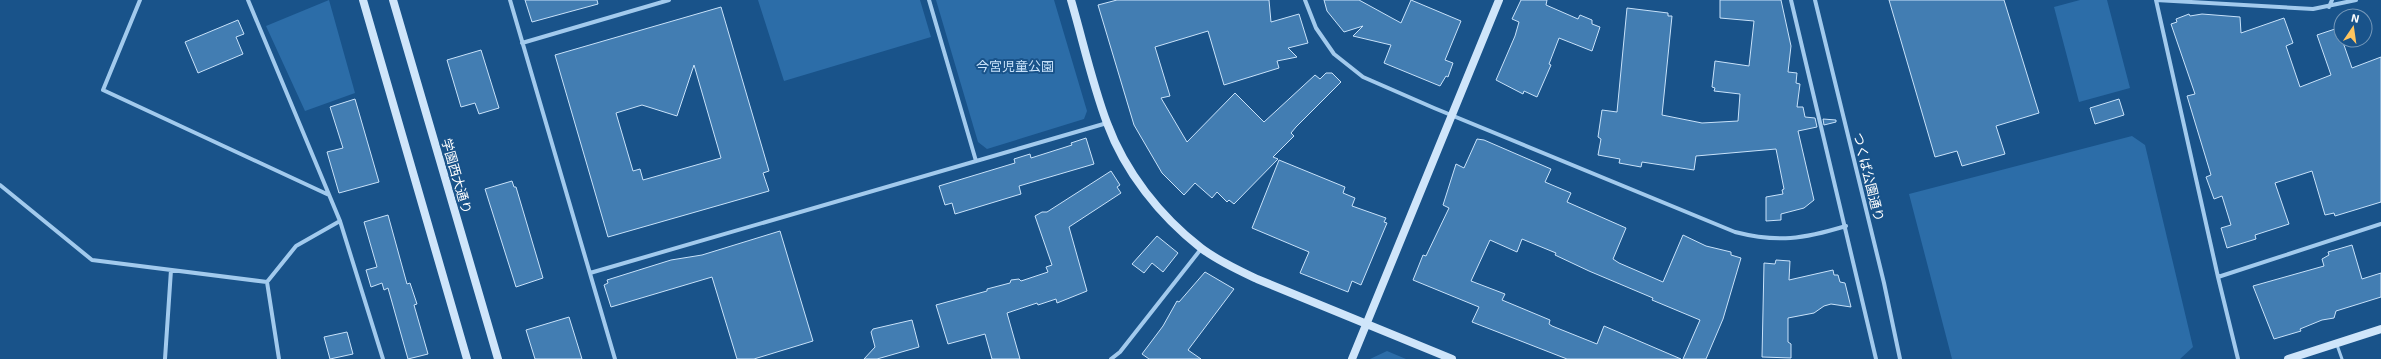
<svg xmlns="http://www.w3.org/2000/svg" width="2381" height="359" viewBox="0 0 2381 359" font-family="'Exo 2','Noto Sans JP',sans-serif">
<rect width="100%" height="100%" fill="#19538a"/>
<!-- green -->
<path fill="#2c6da8" d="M 329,0 L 355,93 L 305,111 L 266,26 Z
M 758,0 L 920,0 L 931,37 L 784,81 Z
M 936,0 L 1054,0 L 1087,111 L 1084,119 L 987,149 L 978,142 Z
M 2080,0 L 2107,0 L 2130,88 L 2079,102 L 2054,7 Z
M 2132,136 L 2145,145 L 2193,347 L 2180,359 L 1952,359 L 1909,194 Z
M 1387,351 L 1406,359 L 1370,359 Z"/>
<!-- building -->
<path fill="#427db2" stroke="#c8e2fa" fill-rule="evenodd" d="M 525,0 L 597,0 L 598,4 L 532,22 Z
M 1117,0 L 1269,0 L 1271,22 L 1299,14 L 1308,43 L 1288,48 L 1297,57 L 1277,61 L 1279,68 L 1224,85 L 1208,31 L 1155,47 L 1170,96 L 1161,98 L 1187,142 L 1235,93 L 1264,122 L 1315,75 L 1320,79 L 1326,73 L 1332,73 L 1341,82 L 1296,127 L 1291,133 L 1294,136 L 1273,157 L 1278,159 L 1234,204 L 1229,200 L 1227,202 L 1217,192 L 1212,198 L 1195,183 L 1184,195 L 1162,173 L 1134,125 L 1098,5 Z
M 1324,0 L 1359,0 L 1401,23 L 1411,0 L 1461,21 L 1445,60 L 1453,63 L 1448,77 L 1446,76 L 1440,86 L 1384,63 L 1391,45 L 1353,36 L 1363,26 L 1344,32 L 1327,11 Z
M 1521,0 L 1547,0 L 1546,5 L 1578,19 L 1580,15 L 1592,20 L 1592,24 L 1600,27 L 1592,51 L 1559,38 L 1549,64 L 1551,65 L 1537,97 L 1524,91 L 1523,94 L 1496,80 L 1515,36 L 1519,22 L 1512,19 Z
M 1720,0 L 1781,0 L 1791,46 L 1788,72 L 1797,73 L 1796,83 L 1800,84 L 1797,107 L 1803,107 L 1805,117 L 1815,118 L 1817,127 L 1798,131 L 1814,200 L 1804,208 L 1781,214 L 1781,220 L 1766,221 L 1766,197 L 1783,194 L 1782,190 L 1784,189 L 1776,149 L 1696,156 L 1694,170 L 1642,162 L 1641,167 L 1619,163 L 1620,159 L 1598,155 L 1601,139 L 1598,137 L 1602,110 L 1617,112 L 1627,8 L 1668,13 L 1668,16 L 1672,16 L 1662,115 L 1702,123 L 1738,121 L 1740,94 L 1714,91 L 1715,88 L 1712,87 L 1715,61 L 1749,66 L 1754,21 L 1720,18 Z
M 1889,0 L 2004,0 L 2039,113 L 1996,126 L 2005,154 L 1962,166 L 1957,151 L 1935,157 Z
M 721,7 L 769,171 L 763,173 L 769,191 L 608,237 L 555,55 ZM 694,65 L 721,158 L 643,180 L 640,169 L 633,171 L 616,113 L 642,105 L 677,116 Z
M 2189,14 L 2190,16 L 2202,14 L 2240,17 L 2241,33 L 2284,18 L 2293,43 L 2286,46 L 2300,87 L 2331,75 L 2317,35 L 2338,28 L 2352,68 L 2381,57 L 2381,202 L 2335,216 L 2334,213 L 2325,215 L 2312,171 L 2275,183 L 2289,224 L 2255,235 L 2256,239 L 2227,248 L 2221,228 L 2231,225 L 2222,196 L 2214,199 L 2206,177 L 2211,175 L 2187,96 L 2195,94 L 2171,24 L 2177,22 L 2176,19 Z
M 238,20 L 244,34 L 236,37 L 243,54 L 198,73 L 185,42 Z
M 481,50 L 499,108 L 479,114 L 475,103 L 461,107 L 447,60 Z
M 355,99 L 379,182 L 339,193 L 327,152 L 343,148 L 330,107 Z
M 2119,99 L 2124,115 L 2095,124 L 2090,108 Z
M 1823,119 L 1836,120 L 1836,122 L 1824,125 Z
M 1086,138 L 1094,164 L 1019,186 L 1021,194 L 955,214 L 952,203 L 945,205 L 939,186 L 1015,163 L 1014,159 L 1030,154 L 1031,158 L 1072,145 L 1071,143 Z
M 1477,139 L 1484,140 L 1551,169 L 1545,182 L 1571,193 L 1567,202 L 1626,228 L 1613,259 L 1619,263 L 1663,282 L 1683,235 L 1706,246 L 1731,252 L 1731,255 L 1741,258 L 1723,319 L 1706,359 L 1683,359 L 1700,320 L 1652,300 L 1653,298 L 1589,271 L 1555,255 L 1556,253 L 1522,239 L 1517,252 L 1490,240 L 1471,281 L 1505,294 L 1502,300 L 1550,320 L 1549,324 L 1552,326 L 1597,344 L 1604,326 L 1681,359 L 1567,359 L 1472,322 L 1479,307 L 1413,280 L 1423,255 L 1426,256 L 1449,208 L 1443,205 L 1456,164 L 1464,168 Z
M 1279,160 L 1345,187 L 1343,193 L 1355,198 L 1352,206 L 1386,218 L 1384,222 L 1387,223 L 1361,285 L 1352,281 L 1348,292 L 1300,273 L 1309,252 L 1252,228 Z
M 1111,171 L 1120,185 L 1117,187 L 1121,193 L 1069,227 L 1087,291 L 1057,303 L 1056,299 L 1038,305 L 1037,303 L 1007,313 L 1020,359 L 992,359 L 985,334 L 948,344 L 936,305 L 987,291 L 987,289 L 1010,283 L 1011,280 L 1019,279 L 1021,281 L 1048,272 L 1046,267 L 1052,265 L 1035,216 L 1042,212 L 1047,212 Z
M 512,181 L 514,187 L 516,187 L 543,278 L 516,287 L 485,189 Z
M 388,215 L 407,284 L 410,283 L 417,304 L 414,305 L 428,354 L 408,359 L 388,288 L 384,290 L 382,283 L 371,287 L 366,270 L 377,267 L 364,222 Z
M 780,231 L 813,341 L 754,359 L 737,359 L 712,277 L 611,307 L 604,285 L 608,283 L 607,280 L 671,260 L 702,255 Z
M 1157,236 L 1178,253 L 1163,272 L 1152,263 L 1144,273 L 1132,264 Z
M 2352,245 L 2362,279 L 2381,273 L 2381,297 L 2336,311 L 2334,318 L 2322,320 L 2300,329 L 2301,331 L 2274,339 L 2253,286 L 2324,266 L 2322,259 L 2329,255 L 2328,252 Z
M 1776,260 L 1790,261 L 1789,280 L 1833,270 L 1834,275 L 1838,275 L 1840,282 L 1845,283 L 1851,307 L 1831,304 L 1824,306 L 1814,313 L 1788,318 L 1788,342 L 1791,344 L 1791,358 L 1762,357 L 1764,263 L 1775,264 Z
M 1205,272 L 1234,289 L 1188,350 L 1201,359 L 1149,359 L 1142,354 L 1163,326 L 1177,301 L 1179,302 Z
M 569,317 L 582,359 L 535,359 L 526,330 Z
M 912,320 L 919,347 L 877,359 L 864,359 L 875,347 L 871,332 L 873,329 Z
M 347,332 L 353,354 L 330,359 L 324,337 Z"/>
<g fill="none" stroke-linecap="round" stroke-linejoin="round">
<!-- lane -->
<path stroke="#a2caed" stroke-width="3" d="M 2337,345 L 2342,359"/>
<!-- street -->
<path stroke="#a2caed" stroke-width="4" d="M 140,0 L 103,90 L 329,195
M 248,0 L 340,221 L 383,359
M 510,0 L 615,359
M 929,0 L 976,161
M 1305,0 L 1316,28 L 1334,54 L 1363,77 L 1434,108 L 1735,232 C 1778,243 1803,239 1846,226
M 1791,0 L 1876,359
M 1815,0 L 1884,283 L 1900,359
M 2329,7 L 2332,0
M 522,43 L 669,0
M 0,185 L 92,260 L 267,282 L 296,246 L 340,221
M 590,273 L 1107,123
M 2218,277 L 2381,224
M 267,282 L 279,359
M 165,359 L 171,270
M 1111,359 L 1120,352 L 1201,249
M 2238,359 L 2218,277 L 2156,0 L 2313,9 L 2356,0"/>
<!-- secondary -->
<path stroke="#cfe5fa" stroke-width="8" d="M 363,0 L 467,359
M 393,0 L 498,359
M 1071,0 C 1083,41 1092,83 1107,123 C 1125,172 1160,216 1201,248 C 1218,261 1238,270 1257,279 L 1452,359
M 1352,359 L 1499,0
M 2288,359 L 2381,329"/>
</g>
<g text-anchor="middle" stroke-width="4" stroke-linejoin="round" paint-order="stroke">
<!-- park labels -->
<g font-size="13" fill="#c8e2fa" stroke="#19538a">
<text x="1015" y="71">今宮児童公園</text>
</g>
<!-- street labels -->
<g font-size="13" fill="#fff" stroke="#19538a">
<text transform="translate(457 176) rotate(74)" y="5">学園西大通り</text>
<text transform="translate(1869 177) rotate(76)" y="5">つくば公園通り</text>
</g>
</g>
<!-- north arrow -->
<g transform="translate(2353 28) rotate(13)"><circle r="19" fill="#19538a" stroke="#7598b9"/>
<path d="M0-3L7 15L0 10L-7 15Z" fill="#ffc55f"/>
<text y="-6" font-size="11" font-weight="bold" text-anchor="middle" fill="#ffffff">N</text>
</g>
</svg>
